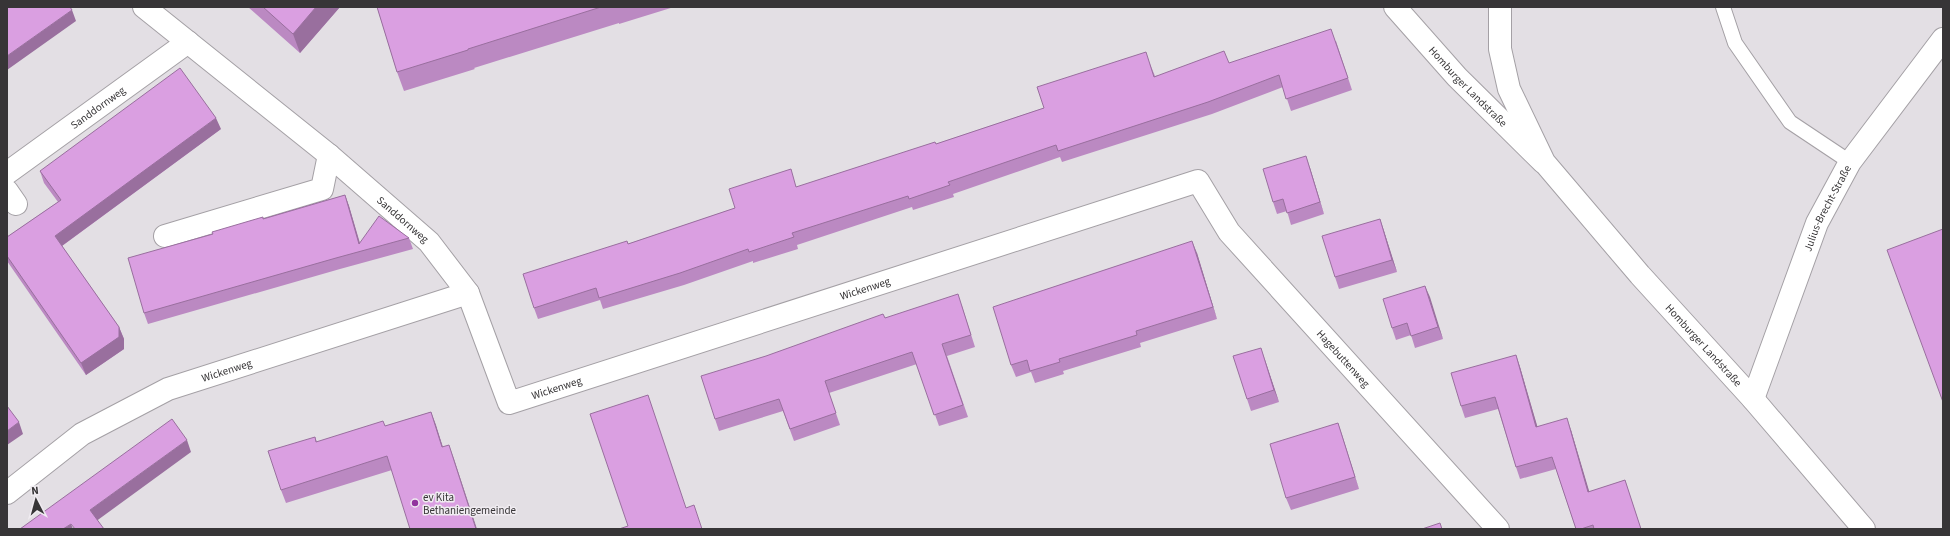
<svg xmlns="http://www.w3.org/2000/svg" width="1950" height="536" viewBox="0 0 1950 536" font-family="'Source Sans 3',sans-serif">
<rect width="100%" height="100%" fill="#e3dfe4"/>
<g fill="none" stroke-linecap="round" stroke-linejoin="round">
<!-- service casing -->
<g stroke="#a4a0a5" stroke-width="16">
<path id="service" d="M 1723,7 L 1735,43 L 1790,122 L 1850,162"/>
</g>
<!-- minor casing -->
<g stroke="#a4a0a5" stroke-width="24">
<g id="minor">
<path id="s1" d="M 144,7 L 329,155 L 429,242 L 468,293 L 509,403 L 1198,181 L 1229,232 L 1498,529"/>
<path id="s2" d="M 1395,7 L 1457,77 L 1543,162"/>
<path id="s3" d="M 7,173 L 188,42"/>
<path d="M 7,191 L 16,204"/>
<path d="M 165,236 L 322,189 L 329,155"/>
<path id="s4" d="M 1753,399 L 1817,223 L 1850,162 L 1943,39"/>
<path id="s5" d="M 7,493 L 82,434 L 168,389 L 468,293"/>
</g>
</g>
<!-- tertiary casing -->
<g stroke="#a4a0a5" stroke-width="24">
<g id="tertiary">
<path id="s6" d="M 1500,7 L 1500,49 L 1509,89 L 1544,162 L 1640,275 L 1753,399 L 1864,529"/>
</g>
</g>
<!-- service -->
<use href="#service" stroke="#fff" stroke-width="14"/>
<!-- minor -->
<use href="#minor" stroke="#fff" stroke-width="22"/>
<!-- tertiary -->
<use href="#tertiary" stroke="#fff" stroke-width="22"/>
</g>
<!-- wall -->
<path fill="#bb89c2" d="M 248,7 L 340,7 L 300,53 Z
M 377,7 L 674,7 L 619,24 L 619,23 L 474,68 L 475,69 L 404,91 L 397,72 Z
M 1336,41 L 1352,90 L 1291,111 L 1283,87 L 1212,114 L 1062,162 L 1060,157 L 953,194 L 954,197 L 913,210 L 912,207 L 797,245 L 798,249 L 753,263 L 753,261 L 684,285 L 603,309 L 600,300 L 538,319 L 534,308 L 628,244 L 735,208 L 936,144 L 1044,108 L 1150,64 L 1155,76 L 1229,63 Z
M 221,129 L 62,246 L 119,327 L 124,339 L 124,349 L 86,375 L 7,261 L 7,237 L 58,202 L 44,183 L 40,171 Z
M 1310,168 L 1324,214 L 1291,225 L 1287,211 L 1277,214 L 1273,202 Z
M 345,195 L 349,206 L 360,243 L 409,238 L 413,249 L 340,269 L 148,324 L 144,313 L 263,219 Z
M 1380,219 L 1384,231 L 1397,272 L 1339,289 L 1335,277 Z
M 1197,253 L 1217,319 L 1140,343 L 1141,347 L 1063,371 L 1064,374 L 1035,383 L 1031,372 L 1016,377 L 1011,365 Z
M 1425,286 L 1443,339 L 1415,348 L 1411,335 L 1396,340 L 1392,328 Z
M 962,306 L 975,347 L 947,356 L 968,417 L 939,426 L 917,364 L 829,393 L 840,425 L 794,441 L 783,411 L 719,431 L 715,419 L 885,318 Z
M 1516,355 L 1520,367 L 1537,426 L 1571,430 L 1589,492 L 1625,480 L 1641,529 L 1576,529 L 1556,469 L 1520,479 L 1516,467 L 1498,409 L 1465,418 L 1461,406 Z
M 1265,360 L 1279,402 L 1251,411 L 1247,399 Z
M 431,412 L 443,447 L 454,459 L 392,470 L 286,503 L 281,490 L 315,437 L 317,442 L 385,426 Z
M 1338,423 L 1342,435 L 1359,489 L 1291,510 L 1286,498 Z"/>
<!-- shaded-wall -->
<path fill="#996f9e" d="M 316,7 L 340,7 L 300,53 L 293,34 Z
M 72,10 L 76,21 L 7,70 L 7,56 Z
M 216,118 L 221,129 L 59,248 L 55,236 Z
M 1306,156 L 1310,168 L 1324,214 L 1320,202 Z
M 345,195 L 349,206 L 362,251 L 359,244 Z
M 1380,219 L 1384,231 L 1397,272 L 1392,260 Z
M 1192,241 L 1197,253 L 1217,319 L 1213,307 Z
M 1425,286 L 1430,297 L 1443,339 L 1438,327 Z
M 119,327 L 124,339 L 124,349 L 86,375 L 81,363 Z
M 1261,348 L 1279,402 L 1274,390 Z
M 1516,355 L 1520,367 L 1541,439 L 1536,427 Z
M 431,412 L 436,425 L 447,461 L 442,447 Z
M 1567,418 L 1571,430 L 1593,504 L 1588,492 Z
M 19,422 L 23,434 L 7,445 L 7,431 Z
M 1338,423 L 1342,435 L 1359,489 L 1355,477 Z
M 187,440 L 191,452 L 95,522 L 90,510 Z
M 449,445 L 454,459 L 477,529 L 476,529 Z
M 71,524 L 73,529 L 63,529 Z"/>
<!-- building -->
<path fill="#da9fe1" stroke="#996f9e" d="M 7,7 L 70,7 L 72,10 L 7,56 Z
M 263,7 L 316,7 L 293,34 Z
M 377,7 L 601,7 L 468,49 L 468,50 L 397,72 Z
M 1331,29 L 1348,78 L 1286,99 L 1279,75 L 1208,102 L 1058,151 L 1056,145 L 948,182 L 950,185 L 909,199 L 908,196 L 792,233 L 794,237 L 749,252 L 748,249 L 680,273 L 599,298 L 596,288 L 534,308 L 523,274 L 627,241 L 628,244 L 735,208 L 729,189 L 791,169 L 796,187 L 935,142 L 936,144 L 1044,108 L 1037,87 L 1146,52 L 1154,77 L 1224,51 L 1229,63 Z
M 180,68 L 216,118 L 55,236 L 119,327 L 119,337 L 81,363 L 7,256 L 7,237 L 61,200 L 40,171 Z
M 1306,156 L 1320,202 L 1287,213 L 1283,199 L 1273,202 L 1263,169 Z
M 345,195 L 359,244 L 379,216 L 409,238 L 336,258 L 144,313 L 128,258 L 213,234 L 212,232 L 263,217 L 263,219 Z
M 1380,219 L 1392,260 L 1335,277 L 1322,236 Z
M 1943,229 L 1943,402 L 1887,250 Z
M 1192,241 L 1213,307 L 1136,331 L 1137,335 L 1059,359 L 1060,362 L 1030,371 L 1027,360 L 1011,365 L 993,307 Z
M 1425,286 L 1438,327 L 1411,336 L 1407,323 L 1392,328 L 1383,299 Z
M 958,294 L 971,335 L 942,344 L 963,405 L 934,415 L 912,352 L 825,381 L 836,413 L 790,429 L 779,399 L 715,419 L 701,376 L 766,356 L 883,314 L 885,318 Z
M 1261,348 L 1274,390 L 1247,399 L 1233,356 Z
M 1516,355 L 1536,427 L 1567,418 L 1588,492 L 1625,480 L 1641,529 L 1594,529 L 1593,525 L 1581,529 L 1576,529 L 1552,457 L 1516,467 L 1495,397 L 1461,406 L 1451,373 Z
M 648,395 L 686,508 L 694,505 L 702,529 L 619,529 L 628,526 L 590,414 Z
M 7,406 L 19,422 L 7,431 Z
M 431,412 L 442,447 L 449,445 L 476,529 L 410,529 L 387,456 L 281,490 L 268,451 L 315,437 L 316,442 L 383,421 L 385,426 Z
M 172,419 L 187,440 L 90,510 L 104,529 L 75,529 L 71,524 L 63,529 L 20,529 Z
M 1338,423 L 1355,477 L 1286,498 L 1270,444 Z
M 1440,523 L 1442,529 L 1422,529 Z"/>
<!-- markers -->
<circle fill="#92359e" stroke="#f0ecf1" stroke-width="1.5" cx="415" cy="503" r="4"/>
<g text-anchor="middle" stroke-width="3" stroke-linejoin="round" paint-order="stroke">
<!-- street labels -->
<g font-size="11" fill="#373537" stroke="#f0ecf1">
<text dy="4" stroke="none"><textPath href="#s2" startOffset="108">Homburger Landstraße</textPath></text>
<text dy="4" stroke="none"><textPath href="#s3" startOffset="112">Sanddornweg</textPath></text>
<text dy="4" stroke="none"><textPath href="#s4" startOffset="205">Julius-Brecht-Straße</textPath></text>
<text dy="4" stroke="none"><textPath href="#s1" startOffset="335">Sanddornweg</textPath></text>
<text dy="4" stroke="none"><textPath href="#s1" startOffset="925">Wickenweg</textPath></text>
<text dy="4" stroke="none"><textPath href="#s6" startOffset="407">Homburger Landstraße</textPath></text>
<text dy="4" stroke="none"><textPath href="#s1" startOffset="1505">Hagebuttenweg</textPath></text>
<text dy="4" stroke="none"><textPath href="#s5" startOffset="254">Wickenweg</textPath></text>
<text dy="4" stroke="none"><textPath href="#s1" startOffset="601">Wickenweg</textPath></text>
</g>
<!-- poi labels -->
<g font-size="11" fill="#373537" stroke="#f0ecf1" text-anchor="start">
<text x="423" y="501">ev Kita<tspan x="423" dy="13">Bethaniengemeinde</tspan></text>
</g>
</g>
<!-- border -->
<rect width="1950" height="536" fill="none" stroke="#373537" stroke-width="16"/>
<!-- north arrow -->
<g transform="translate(36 500) rotate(354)" stroke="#f0ecf1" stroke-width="3" paint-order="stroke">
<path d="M0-3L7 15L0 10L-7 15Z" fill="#373537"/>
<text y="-6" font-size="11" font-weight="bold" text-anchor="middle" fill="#373537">N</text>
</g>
</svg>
